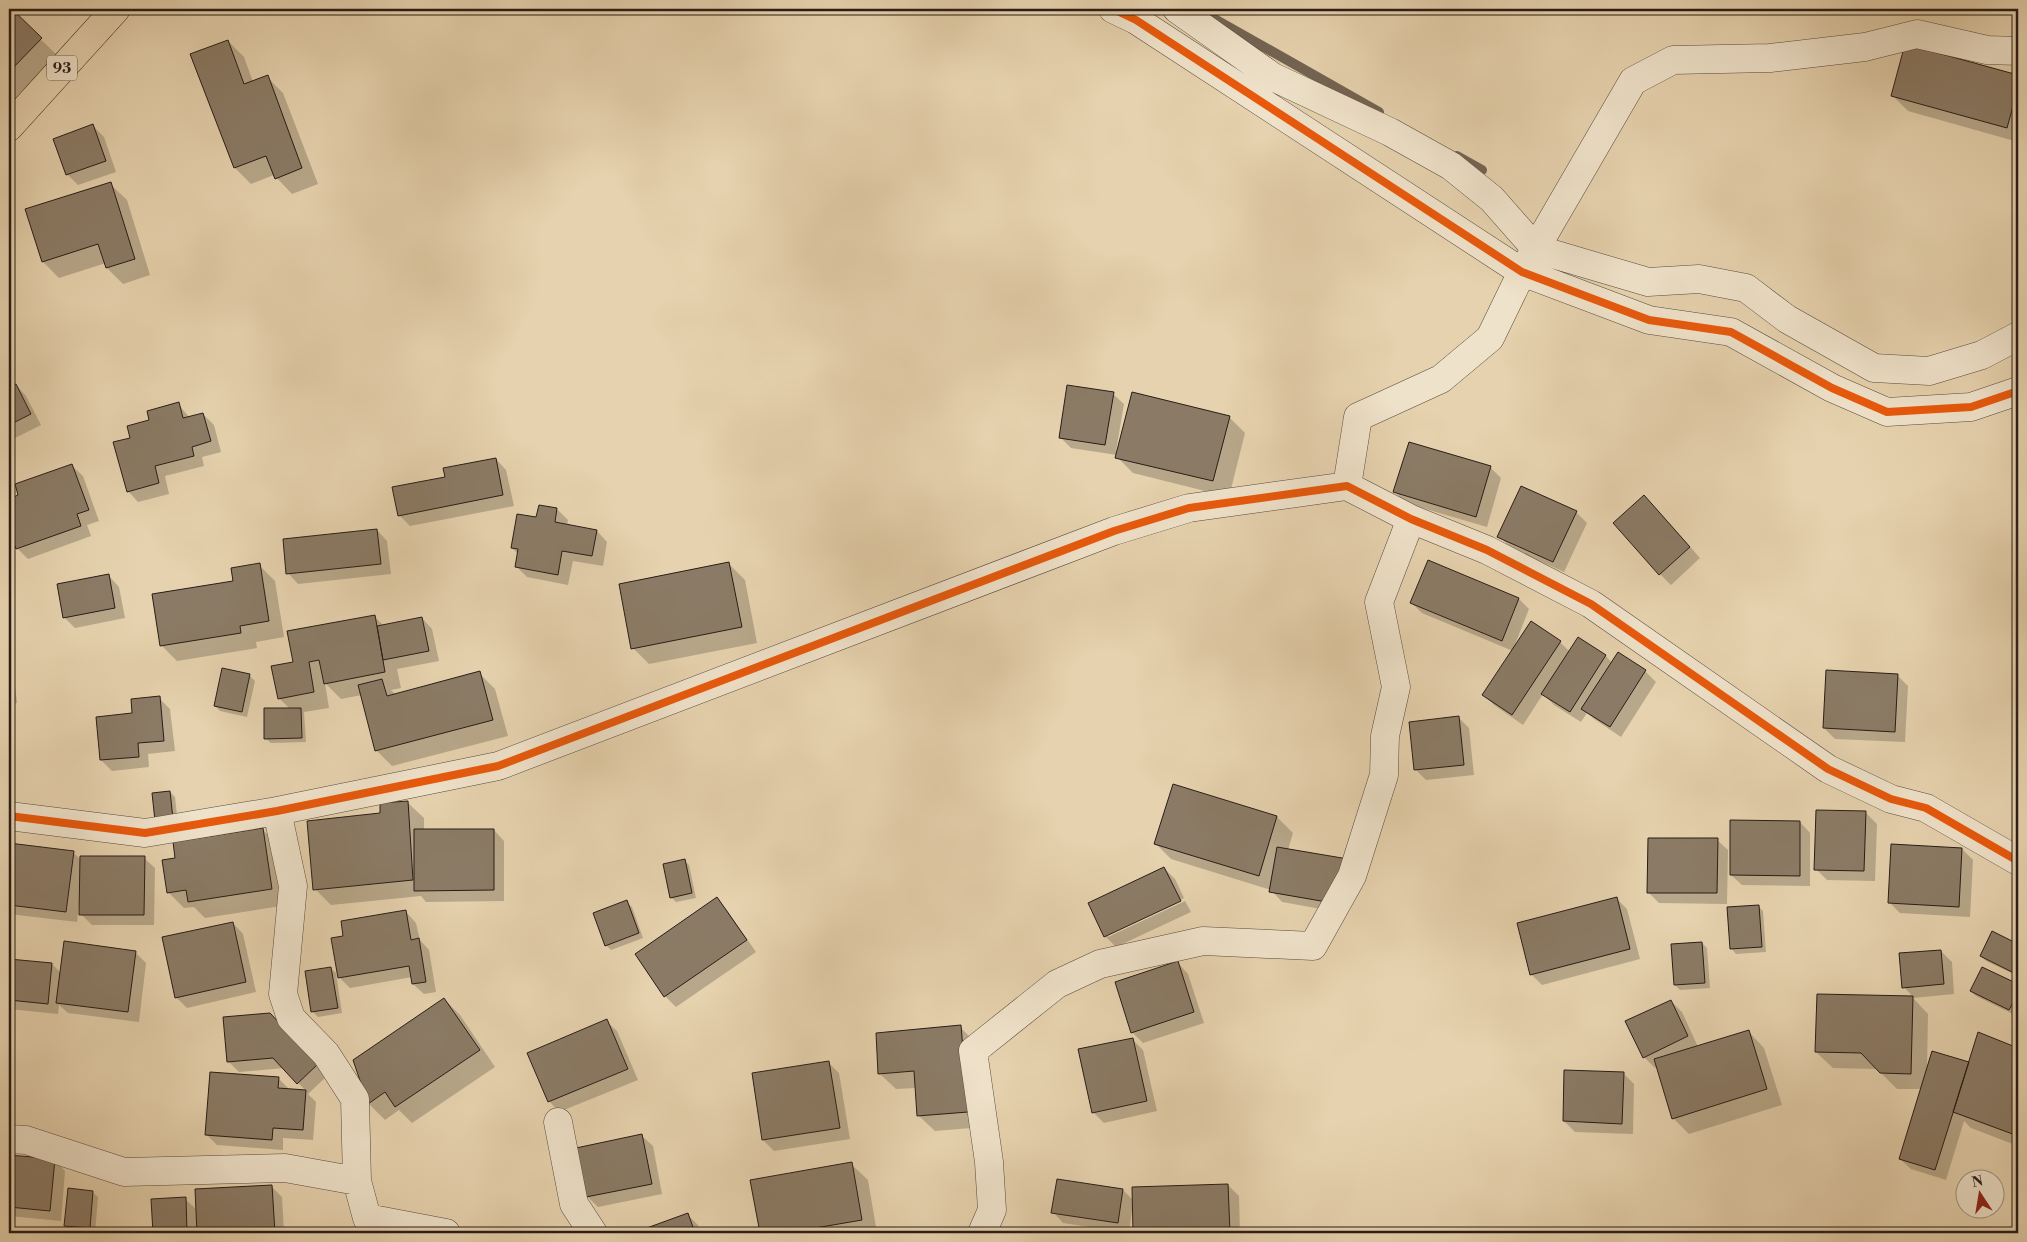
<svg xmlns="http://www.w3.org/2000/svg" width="2027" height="1242" viewBox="0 0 2027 1242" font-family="'Libre Bodoni',serif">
<rect width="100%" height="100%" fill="#e6d2ae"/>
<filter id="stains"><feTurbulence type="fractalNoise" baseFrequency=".004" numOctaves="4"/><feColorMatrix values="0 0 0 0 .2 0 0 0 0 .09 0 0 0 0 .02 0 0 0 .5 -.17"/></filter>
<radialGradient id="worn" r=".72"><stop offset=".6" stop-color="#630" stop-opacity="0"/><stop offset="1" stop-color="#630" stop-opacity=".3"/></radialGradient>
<!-- shadow -->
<path fill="#0003" d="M 9,9 L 57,55 L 9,104 Z
M 228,41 L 244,57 L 253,82 L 267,77 L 283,93 L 318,184 L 292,194 L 274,175 L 251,184 L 235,168 L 192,55 Z
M 1906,45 L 2018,77 L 2018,142 L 1908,111 L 1892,95 Z
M 93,126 L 104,137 L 116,172 L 78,185 L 67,174 Z
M 110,184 L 127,200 L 150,275 L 123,284 L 107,268 L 106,263 L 59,278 L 43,262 Z
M 16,385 L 26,396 L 41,425 L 9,441 L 9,389 Z
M 1113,394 L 1124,404 L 1116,451 L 1118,451 L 1229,417 L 1245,433 L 1229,497 L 1133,473 L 1117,457 L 1117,455 L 1071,448 L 1060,437 Z
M 178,404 L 190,418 L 203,414 L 214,425 L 221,452 L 202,457 L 204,466 L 165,476 L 169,494 L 138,502 L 128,491 L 132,439 L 151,421 Z
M 496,459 L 506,470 L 514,506 L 410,526 L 399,515 L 446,478 Z
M 72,466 L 83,476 L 99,521 L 87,525 L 91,536 L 28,559 L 17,548 L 9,524 L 9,500 L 20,496 Z
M 1490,467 L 1501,478 L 1487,527 L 1405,503 L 1395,492 Z
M 1655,507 L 1700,558 L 1671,585 L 1660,574 Z
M 557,509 L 568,520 L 567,526 L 597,531 L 607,542 L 603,566 L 573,561 L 568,585 L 527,577 L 516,566 L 518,554 L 512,548 Z
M 1576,512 L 1587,523 L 1564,572 L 1510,547 L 1499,536 Z
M 377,530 L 387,541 L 391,574 L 298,584 L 288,573 Z
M 729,564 L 745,580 L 757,643 L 649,664 L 633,648 Z
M 259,565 L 275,581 L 284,637 L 256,642 L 257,648 L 177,661 L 161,645 L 234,582 Z
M 109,576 L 119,587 L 125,618 L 75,628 L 64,617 Z
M 1519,599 L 1529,609 L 1514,647 L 1532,623 L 1560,642 L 1570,652 L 1578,639 L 1606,656 L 1612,663 L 1618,653 L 1645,671 L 1656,682 L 1621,737 L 1594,719 L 1587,713 L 1581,722 L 1554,705 L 1543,694 L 1523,725 L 1494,705 L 1484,695 L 1513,651 L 1422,613 L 1412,603 Z
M 374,616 L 384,626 L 422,618 L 432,629 L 439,661 L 397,669 L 401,688 L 391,690 L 396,695 L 479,673 L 495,689 L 508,736 L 392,766 L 376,750 L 362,695 L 341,699 L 325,683 L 329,708 L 304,712 L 306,742 L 271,743 L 265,738 L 290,709 L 279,698 L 294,663 Z
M 9,664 L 13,668 L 17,703 L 9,704 Z
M 249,675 L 255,681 L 247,717 L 220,711 L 215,706 Z
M 1897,675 L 1908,686 L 1905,742 L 1835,739 L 1824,728 Z
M 159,698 L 170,709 L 175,751 L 148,754 L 149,767 L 112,771 L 101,760 L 134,714 Z
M 1458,717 L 1469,728 L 1474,775 L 1426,780 L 1415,769 Z
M 1174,785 L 1277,817 L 1293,833 L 1288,850 L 1338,912 L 1282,902 L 1271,890 L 1171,859 L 1155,843 Z
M 170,792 L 175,797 L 178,824 L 161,825 Z
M 407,802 L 424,818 L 424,831 L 494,830 L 504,841 L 504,901 L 426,902 L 421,896 L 331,905 L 315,889 L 382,815 Z
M 1866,813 L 1877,824 L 1875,881 L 1827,880 L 1816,869 Z
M 1800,822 L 1810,833 L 1810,886 L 1742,885 L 1731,875 Z
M 262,829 L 278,845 L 287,905 L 205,918 L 194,907 L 184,908 L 168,892 L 177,859 Z
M 1717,840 L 1728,850 L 1727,904 L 1659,903 L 1648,892 Z
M 9,844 L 73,852 L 81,860 L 144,858 L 155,868 L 154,925 L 92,925 L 81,914 L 81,904 L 79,904 L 77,922 L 9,914 Z
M 1962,849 L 1973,860 L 1970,917 L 1900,913 L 1889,902 Z
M 684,860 L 689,865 L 696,898 L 676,902 L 671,897 Z
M 1164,868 L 1175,879 L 1184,898 L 1108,934 L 1108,937 L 1185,901 L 1191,912 L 1116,947 L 1105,936 Z
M 1616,898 L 1627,909 L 1640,959 L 1542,985 L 1531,974 Z
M 717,899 L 727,910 L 756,952 L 676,1007 L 665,996 L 636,954 Z
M 626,902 L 632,907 L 643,938 L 611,950 L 606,945 Z
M 1758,906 L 1763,911 L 1766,952 L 1736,954 L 1731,948 Z
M 406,912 L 416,923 L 420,940 L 429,950 L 436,992 L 424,994 L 413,984 L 412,977 L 350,988 L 339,977 L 345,937 Z
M 233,923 L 243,934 L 256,992 L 187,1008 L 177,998 Z
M 1993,933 L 2018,946 L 2018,976 L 1986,961 L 1981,956 Z
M 1702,943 L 1707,948 L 1710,988 L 1680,990 L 1675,985 Z
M 1941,951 L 1952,962 L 1954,994 L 1913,998 L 1928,1014 L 1927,1069 L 1969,1064 L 1979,1034 L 2018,1050 L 2018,1146 L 1971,1128 L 1964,1121 L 1946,1180 L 1911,1169 L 1900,1159 L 1921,1089 L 1897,1089 L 1877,1069 L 1833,1068 L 1816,1052 L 1818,995 L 1914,998 L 1904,987 Z
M 135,952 L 146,963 L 139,1022 L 68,1013 L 59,1005 L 58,1014 L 9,1009 L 9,960 L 52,964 L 61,973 Z
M 1178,963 L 1188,974 L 1204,1023 L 1143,1043 L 1132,1032 Z
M 330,968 L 336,973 L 342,1013 L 318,1017 L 313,1012 Z
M 1983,968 L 2018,985 L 2018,1008 L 2015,1015 L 1976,996 L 1971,991 Z
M 444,999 L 460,1015 L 495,1067 L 412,1123 L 399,1110 L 385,1120 L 369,1104 L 354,1060 Z
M 1671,1001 L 1682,1012 L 1698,1047 L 1748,1031 L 1764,1048 L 1782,1105 L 1689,1134 L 1673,1118 L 1657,1067 L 1655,1068 L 1644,1057 Z
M 269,1014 L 328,1075 L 308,1094 L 316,1102 L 313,1140 L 283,1138 L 283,1150 L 217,1145 L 206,1134 L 279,1079 L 290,1090 L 306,1091 L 284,1068 L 239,1072 L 228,1061 Z
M 606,1021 L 617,1031 L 638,1080 L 559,1112 L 549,1101 Z
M 960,1027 L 976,1043 L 983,1127 L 935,1131 L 918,1115 L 916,1088 L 896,1089 L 879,1073 Z
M 1132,1039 L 1143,1050 L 1157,1111 L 1104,1123 L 1093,1112 Z
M 828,1062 L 839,1073 L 850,1139 L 774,1151 L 763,1140 Z
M 1623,1073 L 1634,1084 L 1633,1134 L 1575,1132 L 1564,1121 Z
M 642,1136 L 653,1146 L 662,1194 L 598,1207 L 588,1197 L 578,1149 Z
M 9,1156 L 55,1160 L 65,1171 L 61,1221 L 9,1216 Z
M 851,1164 L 868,1180 L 877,1233 L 761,1233 L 752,1181 Z
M 1228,1185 L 1239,1196 L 1240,1233 L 1134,1233 L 1132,1210 L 1129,1233 L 1063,1223 L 1053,1212 L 1123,1190 L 1133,1200 Z
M 271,1186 L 282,1197 L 284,1233 L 154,1233 L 153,1200 L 185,1199 L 197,1210 Z
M 92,1192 L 98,1197 L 95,1233 L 71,1231 L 66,1226 Z
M 687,1214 L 698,1225 L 701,1233 L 637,1233 Z"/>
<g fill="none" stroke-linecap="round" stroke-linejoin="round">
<!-- stream -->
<path stroke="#736453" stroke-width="10" d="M 1211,17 L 1379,112
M 1457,156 L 1482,170"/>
</g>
<!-- building -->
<path fill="#8b7b66" stroke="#281c17" d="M 9,9 L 12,9 L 42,38 L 9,72 Z
M 228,40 L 244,84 L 268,75 L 302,168 L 275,179 L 266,156 L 234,168 L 190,54 Z
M 1905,44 L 2018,75 L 2018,88 L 2007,128 L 1891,96 Z
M 93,124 L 106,161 L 66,175 L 53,139 Z
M 111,182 L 135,259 L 106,268 L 98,244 L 42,262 L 25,209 Z
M 16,384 L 31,414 L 9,425 L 9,387 Z
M 1067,385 L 1114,392 L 1105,445 L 1059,438 Z
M 1132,392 L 1230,416 L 1213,481 L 1115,458 Z
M 179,402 L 183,418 L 203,413 L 211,441 L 192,447 L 194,456 L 155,466 L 159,483 L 127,492 L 113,442 L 130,438 L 127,426 L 149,420 L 147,411 Z
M 1409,442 L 1491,466 L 1476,517 L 1393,492 Z
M 496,458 L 503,495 L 398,516 L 392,487 L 445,477 L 443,468 Z
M 72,464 L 89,510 L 77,514 L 81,526 L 16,549 L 9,528 L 9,499 L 18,495 L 15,484 Z
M 1521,486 L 1577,511 L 1553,562 L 1497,537 Z
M 1644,495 L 1690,547 L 1659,575 L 1613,523 Z
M 539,505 L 557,508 L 555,522 L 597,530 L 592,556 L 562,551 L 558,575 L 515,567 L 518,549 L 511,548 L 517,514 L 536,517 Z
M 377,529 L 381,564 L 286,574 L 283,539 Z
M 1428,560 L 1519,598 L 1502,641 L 1410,603 Z
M 729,562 L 742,627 L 631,649 L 619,584 Z
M 260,563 L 269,621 L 240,626 L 241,633 L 160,646 L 152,594 L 233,581 L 231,568 Z
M 109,574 L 115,608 L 63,618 L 57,584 Z
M 375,615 L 385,672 L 324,684 L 319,660 L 309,662 L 314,692 L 278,699 L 271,666 L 293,662 L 287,631 Z
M 422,617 L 429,651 L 383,660 L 377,626 Z
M 1531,621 L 1561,641 L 1512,715 L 1482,695 Z
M 1578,637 L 1606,655 L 1570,712 L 1541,694 Z
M 1618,652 L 1646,670 L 1610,727 L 1581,709 Z
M 222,668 L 250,674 L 242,712 L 214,706 Z
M 1826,670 L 1898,674 L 1895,732 L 1823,728 Z
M 480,671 L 493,720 L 375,751 L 358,685 L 382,679 L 387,696 Z
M 160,696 L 164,741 L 138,743 L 139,757 L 100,760 L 96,717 L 132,713 L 131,699 Z
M 264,708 L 301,708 L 302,738 L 264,739 Z
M 1459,716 L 1464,765 L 1414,770 L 1409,722 Z
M 1173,784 L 1277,816 L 1259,876 L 1154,844 Z
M 170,791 L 173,819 L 155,821 L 152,793 Z
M 408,801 L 413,880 L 313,890 L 307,821 L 380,813 L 380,803 Z
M 1816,810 L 1866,811 L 1864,871 L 1814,870 Z
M 1730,820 L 1800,821 L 1800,876 L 1730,875 Z
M 263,828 L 272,889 L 188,902 L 186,890 L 167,893 L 162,860 L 175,858 L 173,842 Z
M 414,829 L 494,829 L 494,890 L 414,891 Z
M 1648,838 L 1718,838 L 1717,893 L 1647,893 Z
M 9,843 L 74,851 L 66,912 L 9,905 Z
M 1891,844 L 1962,848 L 1959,907 L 1888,903 Z
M 1277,847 L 1348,859 L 1327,902 L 1269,892 Z
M 80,856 L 145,856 L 144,915 L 79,915 Z
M 685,859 L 692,893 L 670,898 L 663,864 Z
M 1164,867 L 1181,901 L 1104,937 L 1088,903 Z
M 717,897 L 747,940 L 664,997 L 635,954 Z
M 1617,897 L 1630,949 L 1530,975 L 1517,923 Z
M 627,900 L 639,933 L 605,946 L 593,913 Z
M 1759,905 L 1762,947 L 1730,949 L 1727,907 Z
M 406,910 L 411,940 L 419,938 L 426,982 L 412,984 L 409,966 L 338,978 L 331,938 L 343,936 L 341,921 Z
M 233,922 L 246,982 L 175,998 L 162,937 Z
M 1992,931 L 2018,944 L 2018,975 L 1980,956 Z
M 64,941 L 136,951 L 128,1012 L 56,1003 Z
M 1702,942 L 1705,983 L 1674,985 L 1671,944 Z
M 1941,950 L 1944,984 L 1902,988 L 1899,953 Z
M 9,959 L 52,963 L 48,1004 L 9,1000 Z
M 1178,961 L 1194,1012 L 1131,1033 L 1115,982 Z
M 331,967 L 338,1008 L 311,1012 L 305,971 Z
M 1982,967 L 2018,984 L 2018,993 L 2009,1010 L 1970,991 Z
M 1817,994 L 1913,996 L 1911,1074 L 1880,1073 L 1861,1053 L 1815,1052 Z
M 444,998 L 480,1050 L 395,1107 L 385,1092 L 368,1104 L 353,1060 Z
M 1671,1000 L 1688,1036 L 1643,1058 L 1625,1021 Z
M 270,1013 L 318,1064 L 297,1084 L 273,1058 L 227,1062 L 223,1017 Z
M 607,1019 L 628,1069 L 548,1102 L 527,1053 Z
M 961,1025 L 968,1112 L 917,1116 L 914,1071 L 878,1074 L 876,1033 Z
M 1749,1030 L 1767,1089 L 1672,1119 L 1654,1059 Z
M 1978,1032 L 2018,1048 L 2018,1136 L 1953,1112 Z
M 1133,1038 L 1147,1101 L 1092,1113 L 1078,1049 Z
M 1932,1051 L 1969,1062 L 1935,1170 L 1899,1159 Z
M 829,1061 L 840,1128 L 762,1140 L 752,1073 Z
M 1564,1070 L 1624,1072 L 1622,1124 L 1563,1121 Z
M 210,1072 L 279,1077 L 278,1088 L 306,1090 L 303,1130 L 273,1128 L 272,1140 L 205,1135 Z
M 642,1134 L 652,1184 L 586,1197 L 576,1148 Z
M 9,1155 L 55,1159 L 50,1211 L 9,1207 Z
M 852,1162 L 862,1220 L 786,1233 L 760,1233 L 750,1180 Z
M 1057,1179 L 1123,1189 L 1118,1223 L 1051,1213 Z
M 1228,1184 L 1230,1233 L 1133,1233 L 1132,1187 Z
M 272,1185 L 275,1233 L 197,1233 L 195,1189 Z
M 68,1188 L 93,1191 L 90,1228 L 64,1226 Z
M 186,1197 L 187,1233 L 153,1233 L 151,1199 Z
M 688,1213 L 695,1233 L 633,1233 Z"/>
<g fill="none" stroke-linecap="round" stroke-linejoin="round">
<!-- street casing -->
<g stroke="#584a3d" stroke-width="29">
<path id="street" d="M 1113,9 L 1136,20 L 1522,272 L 1649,320 L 1731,332 L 1832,388 L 1887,412 L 1971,407 L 2018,391
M 1177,9 L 1273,77 L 1390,132 L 1451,166 L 1492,199 L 1536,249 L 1648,282 L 1699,279 L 1746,288 L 1787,319 L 1874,368 L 1929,371 L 1982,355 L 2018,336
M 1347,486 L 1358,417 L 1441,379 L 1490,338 L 1522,272 L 1633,81 L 1673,60 L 1770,58 L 1865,47 L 1917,34 L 1987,50 L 2018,51
M 277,811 L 293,886 L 283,994 L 291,1018 L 326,1054 L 355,1099 L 357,1181 L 367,1218 L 446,1233
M 9,816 L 145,833 L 277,811 L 498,766 L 1114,531 L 1189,508 L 1347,486 L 1411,519 L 1487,550 L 1591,604 L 1828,769 L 1891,799 L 1926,808 L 2018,861
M 558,1122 L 574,1204 L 593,1233
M 9,1139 L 26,1140 L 124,1172 L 285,1168 L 357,1181
M 982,1233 L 992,1210 L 989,1162 L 973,1051 L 1057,984 L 1100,964 L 1203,941 L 1313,946 L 1352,876 L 1384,775 L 1385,736 L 1396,687 L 1379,602 L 1411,519"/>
</g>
<!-- primary casing -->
<g stroke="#281c17" stroke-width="29">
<path id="primary" d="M 9,127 L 116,9"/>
</g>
<!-- street -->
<use href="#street" stroke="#efe2ca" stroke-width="28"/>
<!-- primary -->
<use href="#primary" stroke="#e6d2ae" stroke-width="28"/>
<!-- cycleway casing -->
<g stroke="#efe2ca" stroke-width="11">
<path id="cycleway" d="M 1113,9 L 1136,20 L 1522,272 L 1649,320 L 1731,332 L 1832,388 L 1887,412 L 1971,407 L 2018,391
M 9,816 L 145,833 L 277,811 L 498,766 L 1114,531 L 1189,508 L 1347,486 L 1411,519 L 1487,550 L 1591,604 L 1828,769 L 1891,799 L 1926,808 L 2018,861"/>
</g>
<!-- cycleway -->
<use href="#cycleway" stroke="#e8590c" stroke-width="8"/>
</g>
<g text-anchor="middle" stroke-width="5" stroke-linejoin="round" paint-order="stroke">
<!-- shield labels -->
<rect fill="#efe2ca" stroke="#64574d" stroke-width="1" x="47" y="55.5" width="30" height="25" rx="4"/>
<g font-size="15" font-weight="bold" fill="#281c17">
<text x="62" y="73">93</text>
</g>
</g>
<!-- margin -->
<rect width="2027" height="1242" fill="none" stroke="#e6d2ae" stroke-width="30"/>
<rect x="10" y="10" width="2007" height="1222" fill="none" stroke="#281c17" stroke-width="2.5"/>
<rect x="15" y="15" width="1997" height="1212" fill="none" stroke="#281c17"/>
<!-- north arrow -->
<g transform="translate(1980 1194) rotate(348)"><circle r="24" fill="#efe2ca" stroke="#9f9382"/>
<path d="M0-4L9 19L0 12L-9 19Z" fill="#8f2418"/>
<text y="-8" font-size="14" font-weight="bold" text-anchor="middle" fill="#281c17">N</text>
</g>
<rect width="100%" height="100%" filter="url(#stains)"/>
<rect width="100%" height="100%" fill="url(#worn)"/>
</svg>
